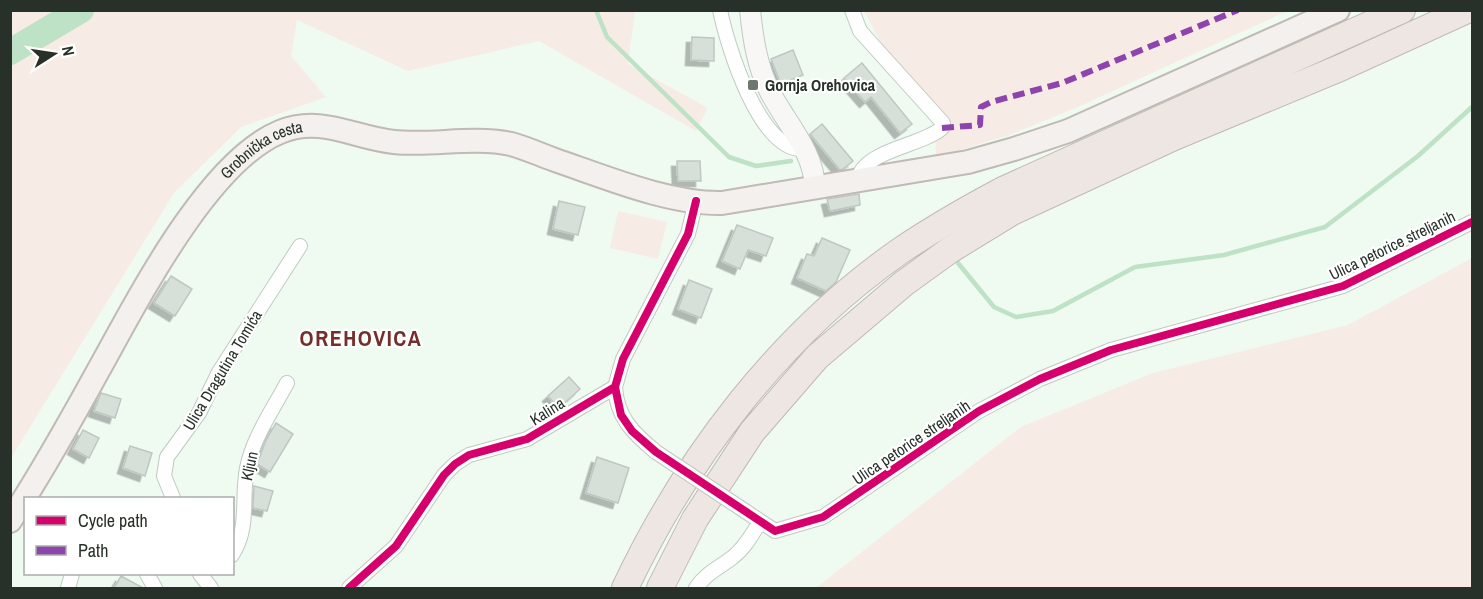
<svg xmlns="http://www.w3.org/2000/svg" width="1483" height="599" viewBox="0 0 1483 599" font-family="'Archivo Narrow',sans-serif">
<defs>
<filter id="shadow"><feDropShadow dx="-5.5" dy="5.5" stdDeviation="0" flood-color="#0004"/></filter>
</defs>
<rect width="100%" height="100%" fill="#effaf1"/>
<!-- green -->
<path fill="#f7ebe5" d="M 11,10 L 635,11 L 628,64 L 708,108 L 696,131 L 539,41 L 408,71 L 297,20 L 291,56 L 326,97 L 241,127 L 174,193 L 11,458 Z
M 864,11 L 1287,11 L 1078,107 L 1009,135 L 936,157 L 935,126 L 898,75 Z
M 618,211 L 667,222 L 658,259 L 610,248 Z
M 1472,258 L 1472,588 L 816,588 L 1021,427 L 1153,373 L 1348,325 Z"/>
<g fill="none" stroke-linecap="round" stroke-linejoin="round">
<!-- stream -->
<path stroke="#bde2c6" stroke-width="4.5" d="M 596,10 L 607,37 L 729,157 L 756,166 L 791,161
M 958,263 L 994,307 L 1016,317 L 1053,311 L 1135,267 L 1224,255 L 1325,227 L 1418,156 L 1472,107"/>
<!-- river -->
<path stroke="#bde2c6" stroke-width="26" d="M 10,52 L 81,10"/>
</g>
<!-- building -->
<path fill="#d6e0d8" stroke="#bec8c0" stroke-width="1.5" filter="url(#shadow)" d="M 692,37 L 714,38 L 714,61 L 691,60 Z
M 793,50 L 803,75 L 781,84 L 771,59 Z
M 862,63 L 912,124 L 900,133 L 871,97 L 865,102 L 844,78 Z
M 822,124 L 853,161 L 843,169 L 840,170 L 810,134 Z
M 677,161 L 700,161 L 701,181 L 678,181 Z
M 859,194 L 860,205 L 830,211 L 827,199 Z
M 559,201 L 585,207 L 578,235 L 553,229 Z
M 737,225 L 773,238 L 766,256 L 748,250 L 740,269 L 722,261 Z
M 822,238 L 850,250 L 836,282 L 826,291 L 797,278 L 807,254 L 814,256 Z
M 171,276 L 192,289 L 175,316 L 154,303 Z
M 689,280 L 712,289 L 701,318 L 678,309 Z
M 569,377 L 580,389 L 559,408 L 548,396 Z
M 101,393 L 121,399 L 115,418 L 94,411 Z
M 276,423 L 293,434 L 270,472 L 257,464 L 266,440 Z
M 83,430 L 99,438 L 89,458 L 73,449 Z
M 130,446 L 152,453 L 145,476 L 123,468 Z
M 597,457 L 629,468 L 618,503 L 586,493 Z
M 254,486 L 273,491 L 267,511 L 253,508 Z
M 121,576 L 143,588 L 114,588 Z"/>
<g fill="none" stroke-linecap="round" stroke-linejoin="round">
<!-- minor casing -->
<g stroke="#c0cac2" stroke-width="16">
<path id="minor" d="M 720,10 C 727,45 760,154 805,149
M 852,10 L 860,31 L 869,41 L 943,123 L 942,128 C 920,147 864,149 857,181
M 615,387 C 617,418 633,433 656,452
M 173,498 L 164,476 L 167,457 L 199,413 L 219,372 L 300,246
M 745,511 L 775,531 L 823,517 L 979,411 L 1040,379 L 1111,350 L 1343,286 L 1472,222
M 232,555 C 250,527 241,499 247,468 C 253,438 272,411 287,383
M 147,574 L 155,588
M 200,574 L 211,588
M 68,588 L 72,574
M 349,588 L 396,546 L 444,475 L 455,464 L 469,455 L 527,439 L 615,387 L 623,359 L 688,234 L 696,201
M 696,588 C 706,573 719,568 733,557 C 745,548 752,534 760,522"/>
</g>
<!-- secondary casing -->
<g stroke="#c0cac2" stroke-width="22">
<path id="secondary" d="M 750,10 C 753,39 757,66 770,92 C 786,123 814,151 815,188"/>
</g>
<!-- primary casing -->
<g stroke="#bfbab4" stroke-width="26">
<g id="primary">
<path id="s1" d="M 10,521 C 42,472 70,422 98,371 C 136,303 207,162 280,132 C 321,115 354,138 394,142 C 433,146 472,136 511,144 C 526,148 541,155 555,160 C 605,177 669,204 722,203 L 968,162 L 1014,149 L 1068,131 L 1338,10"/>
</g>
</g>
<!-- motorway casing -->
<g stroke="#bfbab4" stroke-width="28">
<path id="motorway" d="M 625,588 C 687,457 780,335 900,251 C 934,228 969,208 1005,189 L 1402,10
M 660,588 L 695,519 L 752,432 L 817,357 L 903,284 L 950,250 L 1012,212 L 1174,137 L 1340,68 L 1467,10"/>
</g>
<!-- minor -->
<use href="#minor" stroke="#fdfefd" stroke-width="14"/>
<!-- secondary -->
<use href="#secondary" stroke="#f8f7f5" stroke-width="20"/>
<!-- primary -->
<use href="#primary" stroke="#f4f0ed" stroke-width="22"/>
<!-- motorway -->
<use href="#motorway" stroke="#eee6e3" stroke-width="26"/>
<!-- minor-bridge casing -->
<g stroke="#c0cac2" stroke-width="16" stroke-linecap="butt">
<path id="minor-bridge" d="M 656,452 L 745,511"/>
</g>
<!-- minor-bridge -->
<use href="#minor-bridge" stroke="#fdfefd" stroke-width="14"/>
<!-- quiet -->
<path stroke="#8e44ad" stroke-width="6" stroke-dasharray="12 6" stroke-linecap="butt" d="M 942,128 L 980,125 L 981,107 L 991,102 L 1062,83 L 1238,10"/>
<!-- cycleway casing -->
<g stroke="#fff" stroke-width="11">
<path id="cycleway" d="M 615,387 L 621,415 L 632,431 L 656,452 L 775,531 L 823,517 L 979,411 L 1040,379 L 1111,350 L 1343,286 L 1472,222
M 349,588 L 396,546 L 444,475 L 455,464 L 469,455 L 527,439 L 615,387 L 623,359 L 688,234 L 696,201"/>
</g>
<!-- cycleway -->
<use href="#cycleway" stroke="#d6006c" stroke-width="8"/>
</g>
<!-- markers -->
<rect fill="#6d776f" stroke="#fff" stroke-width="2" x="747" y="79" width="12" height="12" rx="3"/>
<g text-anchor="middle" stroke-width="4.5" stroke-linejoin="round" paint-order="stroke">
<!-- poi labels -->
<g font-size="16" font-weight="bold" fill="#273129" stroke="#fff" text-anchor="start">
<text x="765" y="91">Gornja Orehovica</text>
</g>
<!-- street labels -->
<g font-size="16" fill="#273129" stroke="#fff">
<text dy="6" stroke="none"><textPath href="#s1" startOffset="454">Grobnička cesta</textPath></text>
<text transform="translate(1392 245) rotate(-26)" y="6">Ulica petorice streljanih</text>
<text transform="translate(222 370) rotate(-59)" y="6">Ulica Dragutina Tomića</text>
<text transform="translate(547 411) rotate(-32)" y="6">Kalina</text>
<text transform="translate(911 442) rotate(-34)" y="6">Ulica petorice streljanih</text>
<text transform="translate(249 466) rotate(-78)" y="6">Kljun</text>
</g>
<!-- district labels -->
<g font-size="22" font-weight="bold" letter-spacing="1.5" fill="#752f29" stroke="#fff">
<text x="361" y="346">OREHOVICA</text>
</g>
</g>
<!-- border -->
<rect width="1483" height="599" fill="none" stroke="#273129" stroke-width="24"/>
<!-- legend -->
<rect x="24" y="497" width="210" height="78" fill="#ffffff" stroke="#a9ada9" stroke-width="1.5"/>
<rect x="36" y="516" width="30" height="9" fill="#d6006c" stroke="#a9ada9" stroke-width="1.5"/>
<text x="78" y="527" font-size="18" fill="#273129">Cycle path</text>
<rect x="36" y="546" width="30" height="9" fill="#8e44ad" stroke="#a9ada9" stroke-width="1.5"/>
<text x="78" y="557" font-size="18" fill="#273129">Path</text>
<!-- north arrow -->
<g transform="translate(54 54) rotate(78)" stroke="#ffffff" stroke-width="4.5" paint-order="stroke">
<path d="M0-4.5L10 22L0 15L-10 22Z" fill="#273129"/>
<text y="-9" font-size="16" font-weight="bold" text-anchor="middle" fill="#273129">N</text>
</g>
</svg>
